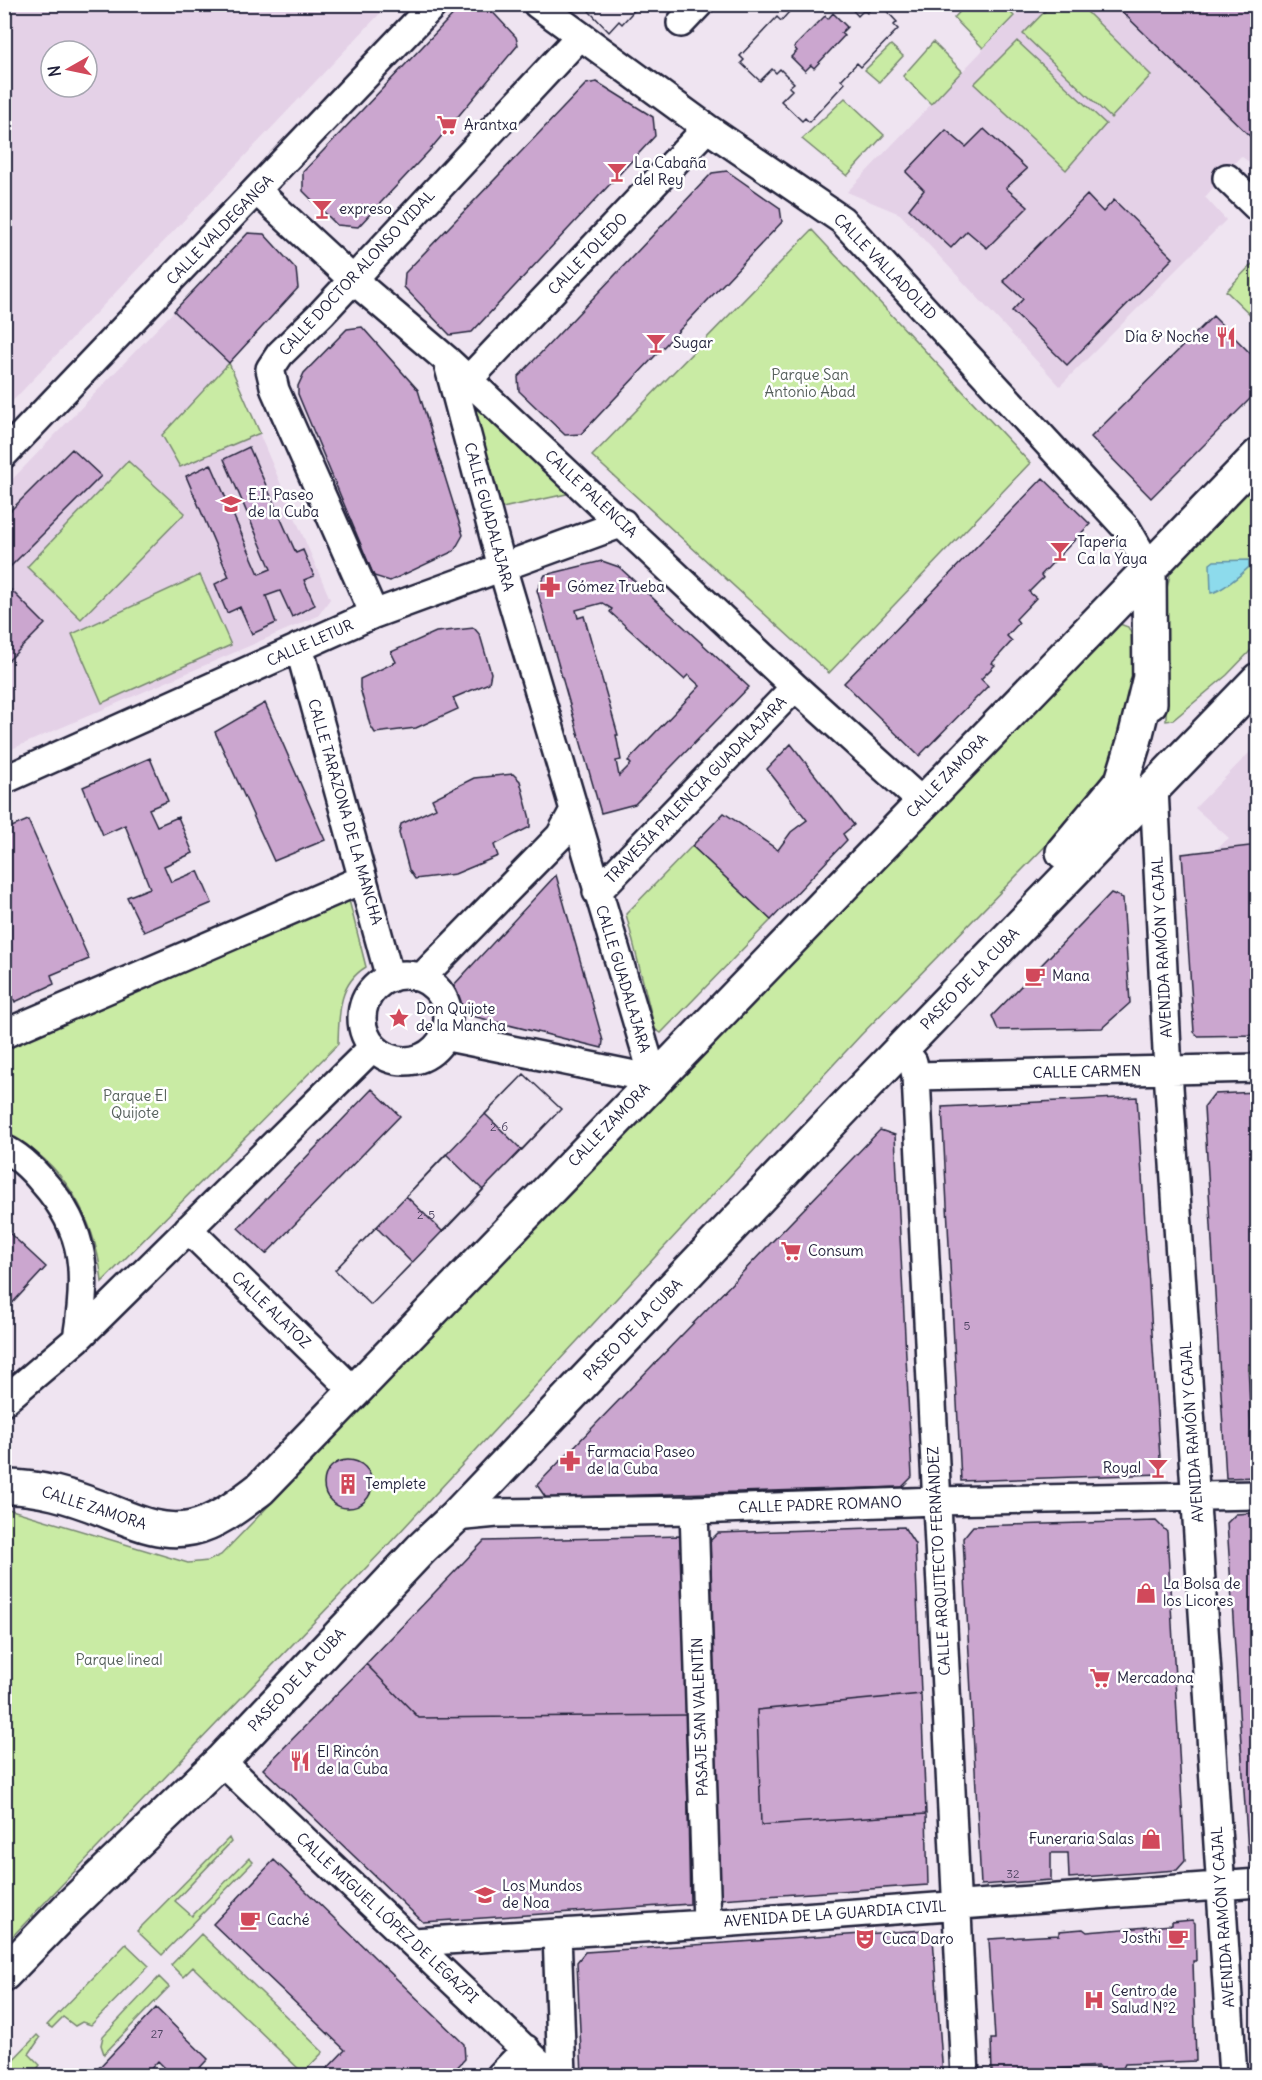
<svg xmlns="http://www.w3.org/2000/svg" width="1262" height="2080" viewBox="0 0 1262 2080" font-family="Delius,sans-serif">
<rect width="100%" height="100%" fill="#efe4f1"/>
<filter id="ink" filterUnits="userSpaceOnUse"><feTurbulence type="fractalNoise" baseFrequency=".0167" numOctaves="2"/><feDisplacementMap in="SourceGraphic" scale="12" xChannelSelector="R" yChannelSelector="G"/><feConvolveMatrix kernelMatrix="1 2 1 2 8 2 1 2 1" color-interpolation-filters="sRGB"/></filter>
<g filter="url(#ink)">
<!-- built -->
<path fill="#e4d1e7" fill-rule="evenodd" d="M 5,4 L 388,5 L 5,409 L 4,5 ZM 51,51 L 87,51 L 87,87 L 51,87 Z
M 1026,5 L 1257,5 L 1257,168 L 1241,156 L 1205,197 L 1226,220 L 1060,386 L 900,214 L 847,192 Z
M 174,311 L 229,363 L 330,599 L 318,616 L 5,752 L 4,488 Z
M 1251,751 L 1257,757 L 1257,845 L 1215,850 L 1229,838 L 1195,808 Z"/>
<!-- green -->
<path fill="#c9eba4" stroke="#768670" stroke-width="1.5" d="M 966,5 L 1003,5 L 1014,16 L 983,48 L 954,18 Z
M 1051,5 L 1080,5 L 1151,75 L 1111,118 L 1023,34 Z
M 1017,41 L 1106,124 L 1066,170 L 974,84 Z
M 933,42 L 962,71 L 931,104 L 903,76 Z
M 891,45 L 903,56 L 879,82 L 865,70 Z
M 845,98 L 884,135 L 847,176 L 802,139 Z
M 812,230 L 1030,463 L 829,673 L 592,456 Z
M 1253,263 L 1257,267 L 1257,321 L 1226,291 Z
M 229,363 L 260,433 L 180,467 L 162,435 Z
M 483,409 L 571,493 L 502,508 L 475,410 Z
M 128,461 L 185,513 L 81,619 L 27,567 Z
M 1257,469 L 1257,644 L 1227,675 L 1173,720 L 1166,721 L 1167,588 L 1171,570 Z
M 200,575 L 231,645 L 102,703 L 72,634 Z
M 1117,623 L 1128,627 L 1132,635 L 1135,653 L 1131,689 L 1109,784 L 1063,828 L 860,1036 L 387,1546 L 5,1944 L 5,1508 L 188,1563 L 208,1561 L 221,1555 L 333,1439 L 330,1437 Z
M 692,846 L 771,920 L 661,1033 L 655,1029 L 626,914 Z
M 348,896 L 366,967 C 338,984 339,1014 338,1044 L 102,1282 C 96,1220 64,1160 5,1134 L 4,1048 L 138,991 L 163,978 Z
M 1248,1364 L 1257,1364 L 1257,1429 L 1251,1429 Z
M 229,1838 L 231,1842 L 175,1901 L 192,1916 L 249,1858 L 253,1862 L 162,1955 L 137,1931 Z
M 201,1934 L 323,2052 L 303,2073 L 193,1967 L 183,1977 L 171,1965 Z
M 126,1944 L 149,1966 L 91,2025 L 82,2022 L 75,2026 L 63,2017 L 52,2028 L 47,2025 Z
M 159,1977 L 169,1987 L 104,2054 L 101,2045 L 103,2036 Z
M 37,2035 L 40,2038 L 29,2054 L 40,2065 L 35,2072 L 36,2075 L 5,2075 L 5,2068 Z"/>
<!-- water -->
<path fill="#8ddbec" stroke="#6291a5" stroke-width="1.5" d="M 1249,560 L 1249,567 C 1241,575 1220,592 1211,593 L 1210,564 L 1214,561 Z"/>
<!-- building -->
<path fill="#cba6cf" stroke="#22223b" stroke-width="1.5" fill-rule="evenodd" d="M 463,4 L 485,4 L 516,37 L 518,45 L 429,151 L 358,227 L 337,225 L 303,191 L 303,172 Z
M 593,4 L 640,4 L 622,24 L 619,21 L 609,32 L 589,11 Z
M 593,4 L 640,4 L 622,24 L 619,21 L 609,32 L 589,11 Z
M 847,4 L 858,16 L 864,10 L 867,13 L 875,4 L 880,4 L 897,22 L 894,25 L 898,29 L 861,67 L 857,63 L 841,80 L 845,83 L 809,122 L 805,118 L 802,121 L 781,101 L 792,90 L 789,87 L 794,83 L 780,69 L 776,73 L 772,69 L 760,81 L 741,63 L 744,60 L 740,56 L 777,17 L 781,21 L 796,4 ZM 833,13 L 847,27 L 841,33 L 844,36 L 814,68 L 811,65 L 805,71 L 791,57 L 797,51 L 794,47 L 825,16 L 828,19 Z
M 847,4 L 858,16 L 864,10 L 867,13 L 875,4 L 880,4 L 897,22 L 894,25 L 898,29 L 861,67 L 857,63 L 841,80 L 845,83 L 809,122 L 805,118 L 802,121 L 781,101 L 792,90 L 789,87 L 794,83 L 780,69 L 776,73 L 772,69 L 760,81 L 741,63 L 744,60 L 740,56 L 777,17 L 781,21 L 796,4 Z
M 1114,4 L 1258,4 L 1258,144 Z
M 597,82 L 653,117 L 655,136 L 472,332 L 450,335 L 404,287 L 405,273 L 586,84 Z
M 984,129 L 1027,169 L 1006,188 L 1028,207 L 987,248 L 967,231 L 951,248 L 909,209 L 924,190 L 906,172 L 946,130 L 966,147 Z
M 727,171 L 780,208 L 782,222 L 581,434 L 565,435 L 519,391 L 518,377 L 712,173 Z
M 1087,195 L 1103,212 L 1114,200 L 1173,258 L 1067,365 L 1012,311 L 1023,299 L 1003,281 Z
M 248,233 L 264,234 L 296,269 L 298,288 L 229,363 L 174,311 Z
M 1213,316 L 1258,361 L 1258,391 L 1151,498 L 1091,437 Z
M 362,327 L 418,390 L 463,535 L 454,551 L 390,581 L 374,576 L 298,394 L 298,386 L 304,373 L 347,329 Z
M 249,447 L 296,553 L 303,550 L 314,576 L 304,580 L 315,605 L 292,617 L 280,591 L 266,596 L 276,623 L 252,634 L 240,607 L 227,613 L 215,584 L 229,577 L 186,476 L 211,464 L 259,574 L 271,569 L 224,459 Z
M 72,449 L 101,476 L 4,573 L 4,517 Z
M 1043,478 L 1090,524 L 1041,575 L 1043,578 L 1029,592 L 1036,598 L 1016,619 L 1019,623 L 1007,636 L 1012,641 L 992,663 L 995,665 L 981,679 L 988,686 L 919,756 L 844,683 Z
M 602,561 L 619,567 L 749,687 L 635,804 L 601,813 L 537,590 L 545,575 ZM 602,603 L 612,609 L 610,612 L 684,679 L 688,675 L 700,686 L 628,761 L 631,764 L 619,776 L 616,761 L 621,760 L 616,735 L 618,735 L 584,616 L 578,618 L 576,610 Z
M 4,583 L 45,624 L 4,665 Z
M 474,628 L 480,635 L 491,673 L 489,683 L 453,698 L 458,709 L 416,728 L 375,733 L 370,725 L 360,688 L 360,679 L 396,662 L 391,652 L 436,632 Z
M 265,703 L 325,840 L 274,861 L 215,732 Z
M 791,744 L 854,825 L 843,834 L 847,840 L 771,920 L 692,846 L 724,813 L 778,850 L 791,832 L 807,820 L 767,769 Z
M 150,758 L 168,801 L 149,809 L 157,826 L 178,817 L 193,853 L 164,866 L 171,882 L 198,871 L 212,903 L 144,932 L 127,897 L 150,888 L 125,825 L 103,835 L 83,787 Z
M 513,774 L 520,781 L 530,819 L 530,827 L 494,845 L 498,856 L 455,874 L 415,879 L 409,870 L 399,833 L 401,824 L 436,808 L 432,799 L 474,778 Z
M 28,820 L 89,959 L 51,975 L 54,984 L 15,1002 L 4,977 L 4,821 L 7,829 Z
M 1258,845 L 1258,1035 L 1198,1036 L 1194,1032 L 1182,854 Z
M 556,875 L 603,1041 L 602,1048 L 460,1013 L 452,987 Z
M 1111,893 L 1123,898 L 1130,1003 L 1102,1028 L 998,1030 L 992,1016 Z
M 524,1074 L 561,1109 L 371,1305 L 335,1270 Z
M 524,1074 L 561,1109 L 522,1150 L 485,1114 Z
M 372,1089 L 400,1116 L 266,1254 L 238,1228 Z
M 1257,1092 L 1258,1364 L 1248,1364 L 1251,1429 L 1258,1429 L 1258,1477 L 1226,1478 L 1204,1107 L 1214,1094 Z
M 1137,1097 L 1161,1474 L 961,1481 L 942,1107 Z
M 880,1130 L 895,1135 L 912,1477 L 902,1487 L 546,1498 L 537,1485 Z
M 446,1154 L 483,1190 L 443,1232 L 406,1196 Z
M 376,1227 L 412,1263 L 371,1305 L 335,1270 Z
M 4,1228 L 46,1267 L 4,1312 Z
M324 1484a24 24 0 1 1 48 0a24 24 0 1 1-48 0Z
M 1254,1513 L 1258,1513 L 1258,1861 L 1248,1853 L 1227,1523 L 1236,1514 Z
M 1156,1521 L 1167,1532 L 1185,1861 L 1177,1870 L 1069,1878 L 1068,1853 L 1051,1853 L 1051,1880 L 981,1885 L 963,1538 L 973,1526 Z
M 904,1527 L 915,1544 L 921,1694 L 757,1710 L 761,1825 L 926,1814 L 928,1885 L 720,1899 L 710,1541 L 718,1533 Z
M 681,1536 L 686,1715 L 419,1718 L 366,1664 L 484,1541 Z
M 366,1664 L 419,1718 L 686,1715 L 690,1904 L 423,1922 L 263,1769 Z
M 921,1694 L 926,1814 L 761,1825 L 757,1710 Z
M 274,1860 L 464,2044 L 465,2059 L 449,2076 L 320,2076 L 345,2050 L 213,1924 Z
M 1258,1914 L 1258,1983 L 1253,1918 Z
M 1192,1920 L 1195,1923 L 1196,1961 L 1193,1961 L 1196,2061 L 1125,2064 L 1123,2068 L 1102,2070 L 1099,2066 L 1016,2072 L 1016,2075 L 1013,2076 L 992,2074 L 991,2039 L 995,2039 L 989,1939 L 1059,1935 L 1059,1931 L 1083,1929 L 1087,1932 L 1172,1925 L 1172,1922 Z
M 924,1930 L 933,1938 L 943,2076 L 582,2076 L 577,1962 L 585,1952 Z
M 156,2008 L 208,2059 L 192,2076 L 173,2076 L 158,2061 L 144,2076 L 91,2076 Z"/>
<g fill="none" stroke-linecap="round" stroke-linejoin="round">
<!-- street casing -->
<g stroke="#22223b" stroke-width="32">
<path id="street" d="M 537,4 L 707,128 L 842,220 L 1127,529 L 1149,567
M 681,23 L 699,4
M 1227,178 L 1258,208
M 257,191 L 352,279 L 447,360 L 795,687 L 922,802
M 447,360 L 502,567 L 654,1079
M 468,380 L 707,128
M 4,454 L 434,4
M 374,614 L 275,390 L 270,369 L 280,354 L 322,313 L 580,36
M 299,647 L 390,978
M 4,780 L 374,614 L 623,523
M 1154,788 L 1168,1071 L 1233,2076
M 597,892 L 795,687
M362 1018a43 43 0 1 1 86 0a43 43 0 1 1-86 0Z
M 421,978 L 560,836 L 573,812
M 4,1034 L 363,879
M 443,1036 L 654,1079
M 903,1050 L 913,1062 L 916,1076 L 965,2076
M 916,1076 L 1258,1068
M 4,1149 C 20,1156 33,1170 43,1182 C 88,1232 87,1277 77,1339
M 188,1229 L 354,1391
M 4,1401 L 77,1339 L 373,1047
M 694,1510 L 707,1924
M 455,1517 L 497,1513 L 694,1510 L 935,1501 L 1258,1495
M 221,1761 L 553,2076
M 557,1933 L 562,2076
M 413,1942 L 707,1924 L 1258,1883
M 500,2076 L 526,2049"/>
</g>
<!-- secondary casing -->
<g stroke="#22223b" stroke-width="38">
<path id="secondary" d="M 1149,567 L 1150,703
M 1063,852 L 1122,781 L 1134,742 L 1149,681
M 4,1487 C 38,1486 72,1497 103,1509 C 131,1520 160,1535 192,1528 C 218,1522 240,1504 260,1489 L 1258,456
M 4,1974 L 68,1908 L 221,1761 L 421,1549 L 455,1517 L 850,1102 L 1258,680"/>
</g>
<!-- street -->
<use href="#street" stroke="#fff" stroke-width="27"/>
<!-- secondary -->
<use href="#secondary" stroke="#fff" stroke-width="33"/>
</g>
</g>
<!-- icons -->
<defs>
<g id="supermarket-bare" transform="scale(1.62)"><path d="M-6-5.5h2.5l.6 2H6L4.5 2H-2.5L-4.4-4H-6ZM-1.5 3.2a1.3 1.3 0 1 0 .1 0ZM3 3.2a1.3 1.3 0 1 0 .1 0Z" fill="#d1495b" stroke="#fff" stroke-width="2.5" paint-order="stroke"/></g>
<g id="bar-bare" transform="scale(1.62)"><path d="M-6-5H6L.8 .8V4.5H3.5V6h-7V4.5H-.8V.8Z" fill="#d1495b" stroke="#fff" stroke-width="2.5" paint-order="stroke"/></g>
<g id="restaurant-bare" transform="scale(1.62)"><path d="M-5-6h1v4h1v-4h1v4h1v-4h1v5L-1.5 .5V6h-2V.5L-5-1ZM5-6V6H3V1.5H1.5Q1.5-4 5-6Z" fill="#d1495b" stroke="#fff" stroke-width="2.5" paint-order="stroke"/></g>
<g id="school-bare" transform="scale(1.62)"><path d="M0-5L7-2L0 1L-7-2ZM-4 1L0 2.5L4 1V4Q0 6-4 4Z" fill="#d1495b" stroke="#fff" stroke-width="2.5" paint-order="stroke"/></g>
<g id="pharmacy-bare" transform="scale(1.62)"><path d="M-2-6h4v4h4v4h-4v4h-4v-4h-4v-4h4Z" fill="#d1495b" stroke="#fff" stroke-width="2.5" paint-order="stroke"/></g>
<g id="cafe-bare" transform="scale(1.62)"><path d="M-5.5-4.5H6V0H3Q3 3.5 0 3.5H-2.5Q-5.5 3.5-5.5 0ZM3-3.2v2h1.7v-2ZM-6 4.5H4V6H-6Z" fill="#d1495b" stroke="#fff" stroke-width="2.5" paint-order="stroke"/></g>
<g id="sight-bare" transform="scale(1.62)"><path d="M0-6L1.8-2.2L6-1.7L2.9 1.2L3.7 5.4L0 3.3L-3.7 5.4L-2.9 1.2L-6-1.7L-1.8-2.2Z" fill="#d1495b" stroke="#fff" stroke-width="2.5" paint-order="stroke"/></g>
<g id="building-bare" transform="scale(1.62)"><path d="M-4-6H4V6H1V3H-1V6H-4ZM-2.5-4.3h1.7v1.8h-1.7ZM.8-4.3h1.7v1.8H.8ZM-2.5-1h1.7V.8h-1.7ZM.8-1h1.7V.8H.8Z" fill="#d1495b" stroke="#fff" stroke-width="2.5" paint-order="stroke"/></g>
<g id="shop-bare" transform="scale(1.62)"><path d="M-5-2.5h2.3a2.7 3.5 0 0 1 5.4 0H5L5.5 6h-11ZM-1.5-2.5h3a1.5 2.3 0 0 0-3 0Z" fill="#d1495b" stroke="#fff" stroke-width="2.5" paint-order="stroke"/></g>
<g id="theatre-bare" transform="scale(1.62)"><path d="M-5-5.5Q0-4 5-5.5V0Q5 5 0 6Q-5 5-5 0ZM-3.3-2.5H-1v1.5H-3.3ZM1-2.5H3.3v1.5H1ZM-2.8 1Q0 5.5 2.8 1Z" fill="#d1495b" stroke="#fff" stroke-width="2.5" paint-order="stroke"/></g>
<g id="hospital-bare" transform="scale(1.62)"><path d="M-5-5h3v3.5h4V-5h3V5h-3V1.5h-4V5h-3Z" fill="#d1495b" stroke="#fff" stroke-width="2.5" paint-order="stroke"/></g>
</defs>
<g fill-rule="evenodd">
<use href="#supermarket-bare" x="447" y="125"/>
<use href="#bar-bare" x="617" y="172"/>
<use href="#bar-bare" x="322" y="209"/>
<use href="#restaurant-bare" x="1226" y="337"/>
<use href="#bar-bare" x="656" y="343"/>
<use href="#school-bare" x="231" y="504"/>
<use href="#bar-bare" x="1060" y="551"/>
<use href="#pharmacy-bare" x="550" y="587"/>
<use href="#cafe-bare" x="1035" y="976"/>
<use href="#sight-bare" x="399" y="1018"/>
<use href="#supermarket-bare" x="791" y="1251"/>
<use href="#pharmacy-bare" x="570" y="1461"/>
<use href="#bar-bare" x="1158" y="1468"/>
<use href="#building-bare" x="348" y="1484"/>
<use href="#shop-bare" x="1146" y="1593"/>
<use href="#supermarket-bare" x="1100" y="1678"/>
<use href="#restaurant-bare" x="300" y="1761"/>
<use href="#shop-bare" x="1151" y="1839"/>
<use href="#school-bare" x="485" y="1895"/>
<use href="#cafe-bare" x="250" y="1920"/>
<use href="#cafe-bare" x="1178" y="1938"/>
<use href="#theatre-bare" x="865" y="1939"/>
<use href="#hospital-bare" x="1094" y="2000"/>
</g>
<g text-anchor="middle" stroke-width="5" stroke-linejoin="round" paint-order="stroke">
<!-- number labels -->
<g font-size="12" fill="#4c4360">
<text x="499" y="1131">2-6</text>
<text x="426" y="1219">2-5</text>
<text x="967" y="1330">5</text>
<text x="1013" y="1878">32</text>
<text x="157" y="2038">27</text>
</g>
<!-- poi labels -->
<g font-size="15" fill="#22223b" stroke="#fff" text-anchor="start">
<text x="464" y="130">Arantxa</text>
<text x="634" y="168">La Cabaña<tspan x="634" dy="17">del Rey</tspan></text>
<text x="339" y="214">expreso</text>
<text x="1209" y="342" text-anchor="end">Día &amp; Noche</text>
<text x="673" y="348">Sugar</text>
<text x="248" y="500">E.I. Paseo<tspan x="248" dy="17">de la Cuba</tspan></text>
<text x="1077" y="547">Tapería<tspan x="1077" dy="17">Ca la Yaya</tspan></text>
<text x="567" y="592">Gómez Trueba</text>
<text x="1052" y="981">Mana</text>
<text x="416" y="1014">Don Quijote<tspan x="416" dy="17">de la Mancha</tspan></text>
<text x="808" y="1256">Consum</text>
<text x="587" y="1457">Farmacia Paseo<tspan x="587" dy="17">de la Cuba</tspan></text>
<text x="1141" y="1473" text-anchor="end">Royal</text>
<text x="365" y="1489">Templete</text>
<text x="1163" y="1589">La Bolsa de<tspan x="1163" dy="17">los Licores</tspan></text>
<text x="1117" y="1683">Mercadona</text>
<text x="317" y="1757">El Rincón<tspan x="317" dy="17">de la Cuba</tspan></text>
<text x="1134" y="1844" text-anchor="end">Funeraria Salas</text>
<text x="502" y="1891">Los Mundos<tspan x="502" dy="17">de Noa</tspan></text>
<text x="267" y="1925">Caché</text>
<text x="1161" y="1943" text-anchor="end">Josthi</text>
<text x="882" y="1944">Cuca Daro</text>
<text x="1111" y="1996">Centro de<tspan x="1111" dy="17">Salud Nº2</tspan></text>
</g>
<!-- street labels -->
<g font-size="15" fill="#22223b" stroke="#fff">
<text transform="translate(220 230) rotate(-46)" y="5">CALLE VALDEGANGA</text>
<text transform="translate(588 254) rotate(-46)" y="5">CALLE TOLEDO</text>
<text transform="translate(885 267) rotate(46)" y="5">CALLE VALLADOLID</text>
<text transform="translate(357 273) rotate(-47)" y="5">CALLE DOCTOR ALONSO VIDAL</text>
<text transform="translate(591 494) rotate(43)" y="5">CALLE PALENCIA</text>
<text transform="translate(489 517) rotate(75)" y="5">CALLE GUADALAJARA</text>
<text transform="translate(310 643) rotate(-24)" y="5">CALLE LETUR</text>
<text transform="translate(947 776) rotate(-46)" y="5">CALLE ZAMORA</text>
<text transform="translate(696 790) rotate(-46)" y="5">TRAVESÍA PALENCIA GUADALAJARA</text>
<text transform="translate(345 812) rotate(74)" y="5">CALLE TARAZONA DE LA MANCHA</text>
<text transform="translate(1162 947) rotate(-93)" y="5">AVENIDA RAMÓN Y CAJAL</text>
<text transform="translate(623 979) rotate(73)" y="5">CALLE GUADALAJARA</text>
<text transform="translate(970 979) rotate(-46)" y="5">PASEO DE LA CUBA</text>
<text transform="translate(1087 1072) rotate(-1)" y="5">CALLE CARMEN</text>
<text transform="translate(609 1125) rotate(-46)" y="5">CALLE ZAMORA</text>
<text transform="translate(271 1310) rotate(44)" y="5">CALLE ALATOZ</text>
<text transform="translate(633 1330) rotate(-46)" y="5">PASEO DE LA CUBA</text>
<text transform="translate(1192 1432) rotate(-94)" y="5">AVENIDA RAMÓN Y CAJAL</text>
<text transform="translate(820 1505) rotate(-2)" y="5">CALLE PADRE ROMANO</text>
<text transform="translate(94 1508) rotate(18)" y="5">CALLE ZAMORA</text>
<text transform="translate(939 1561) rotate(-93)" y="5">CALLE ARQUITECTO FERNÁNDEZ</text>
<text transform="translate(297 1680) rotate(-47)" y="5">PASEO DE LA CUBA</text>
<text transform="translate(700 1717) rotate(-92)" y="5">PASAJE SAN VALENTÍN</text>
<text transform="translate(835 1914) rotate(-4)" y="5">AVENIDA DE LA GUARDIA CIVIL</text>
<text transform="translate(1223 1917) rotate(-94)" y="5">AVENIDA RAMÓN Y CAJAL</text>
<text transform="translate(387 1918) rotate(43)" y="5">CALLE MIGUEL LÓPEZ DE LEGAZPI</text>
</g>
<!-- park labels -->
<g font-size="15" fill="#545e5a" stroke="#fff">
<text x="810" y="380">Parque San<tspan x="810" dy="17">Antonio Abad</tspan></text>
<text x="135" y="1101">Parque El<tspan x="135" dy="17">Quijote</tspan></text>
<text x="119" y="1665">Parque lineal</text>
</g>
</g>
<!-- margin -->
<rect width="1262" height="2080" fill="none" stroke="#fff" stroke-width="24"/>
<rect x="12" y="12" width="1238" height="2056" fill="none" stroke="#22223b" stroke-width="2" filter="url(#ink)"/>
<!-- north arrow -->
<g transform="translate(69 69) rotate(261)"><circle r="28" fill="#ffffff" stroke="#a7a7b1" stroke-width="1.5"/>
<path d="M0-4.5L10 22L0 15L-10 22Z" fill="#d1495b"/>
<text y="-9" font-size="16" font-weight="bold" text-anchor="middle" fill="#22223b">N</text>
</g>
</svg>
